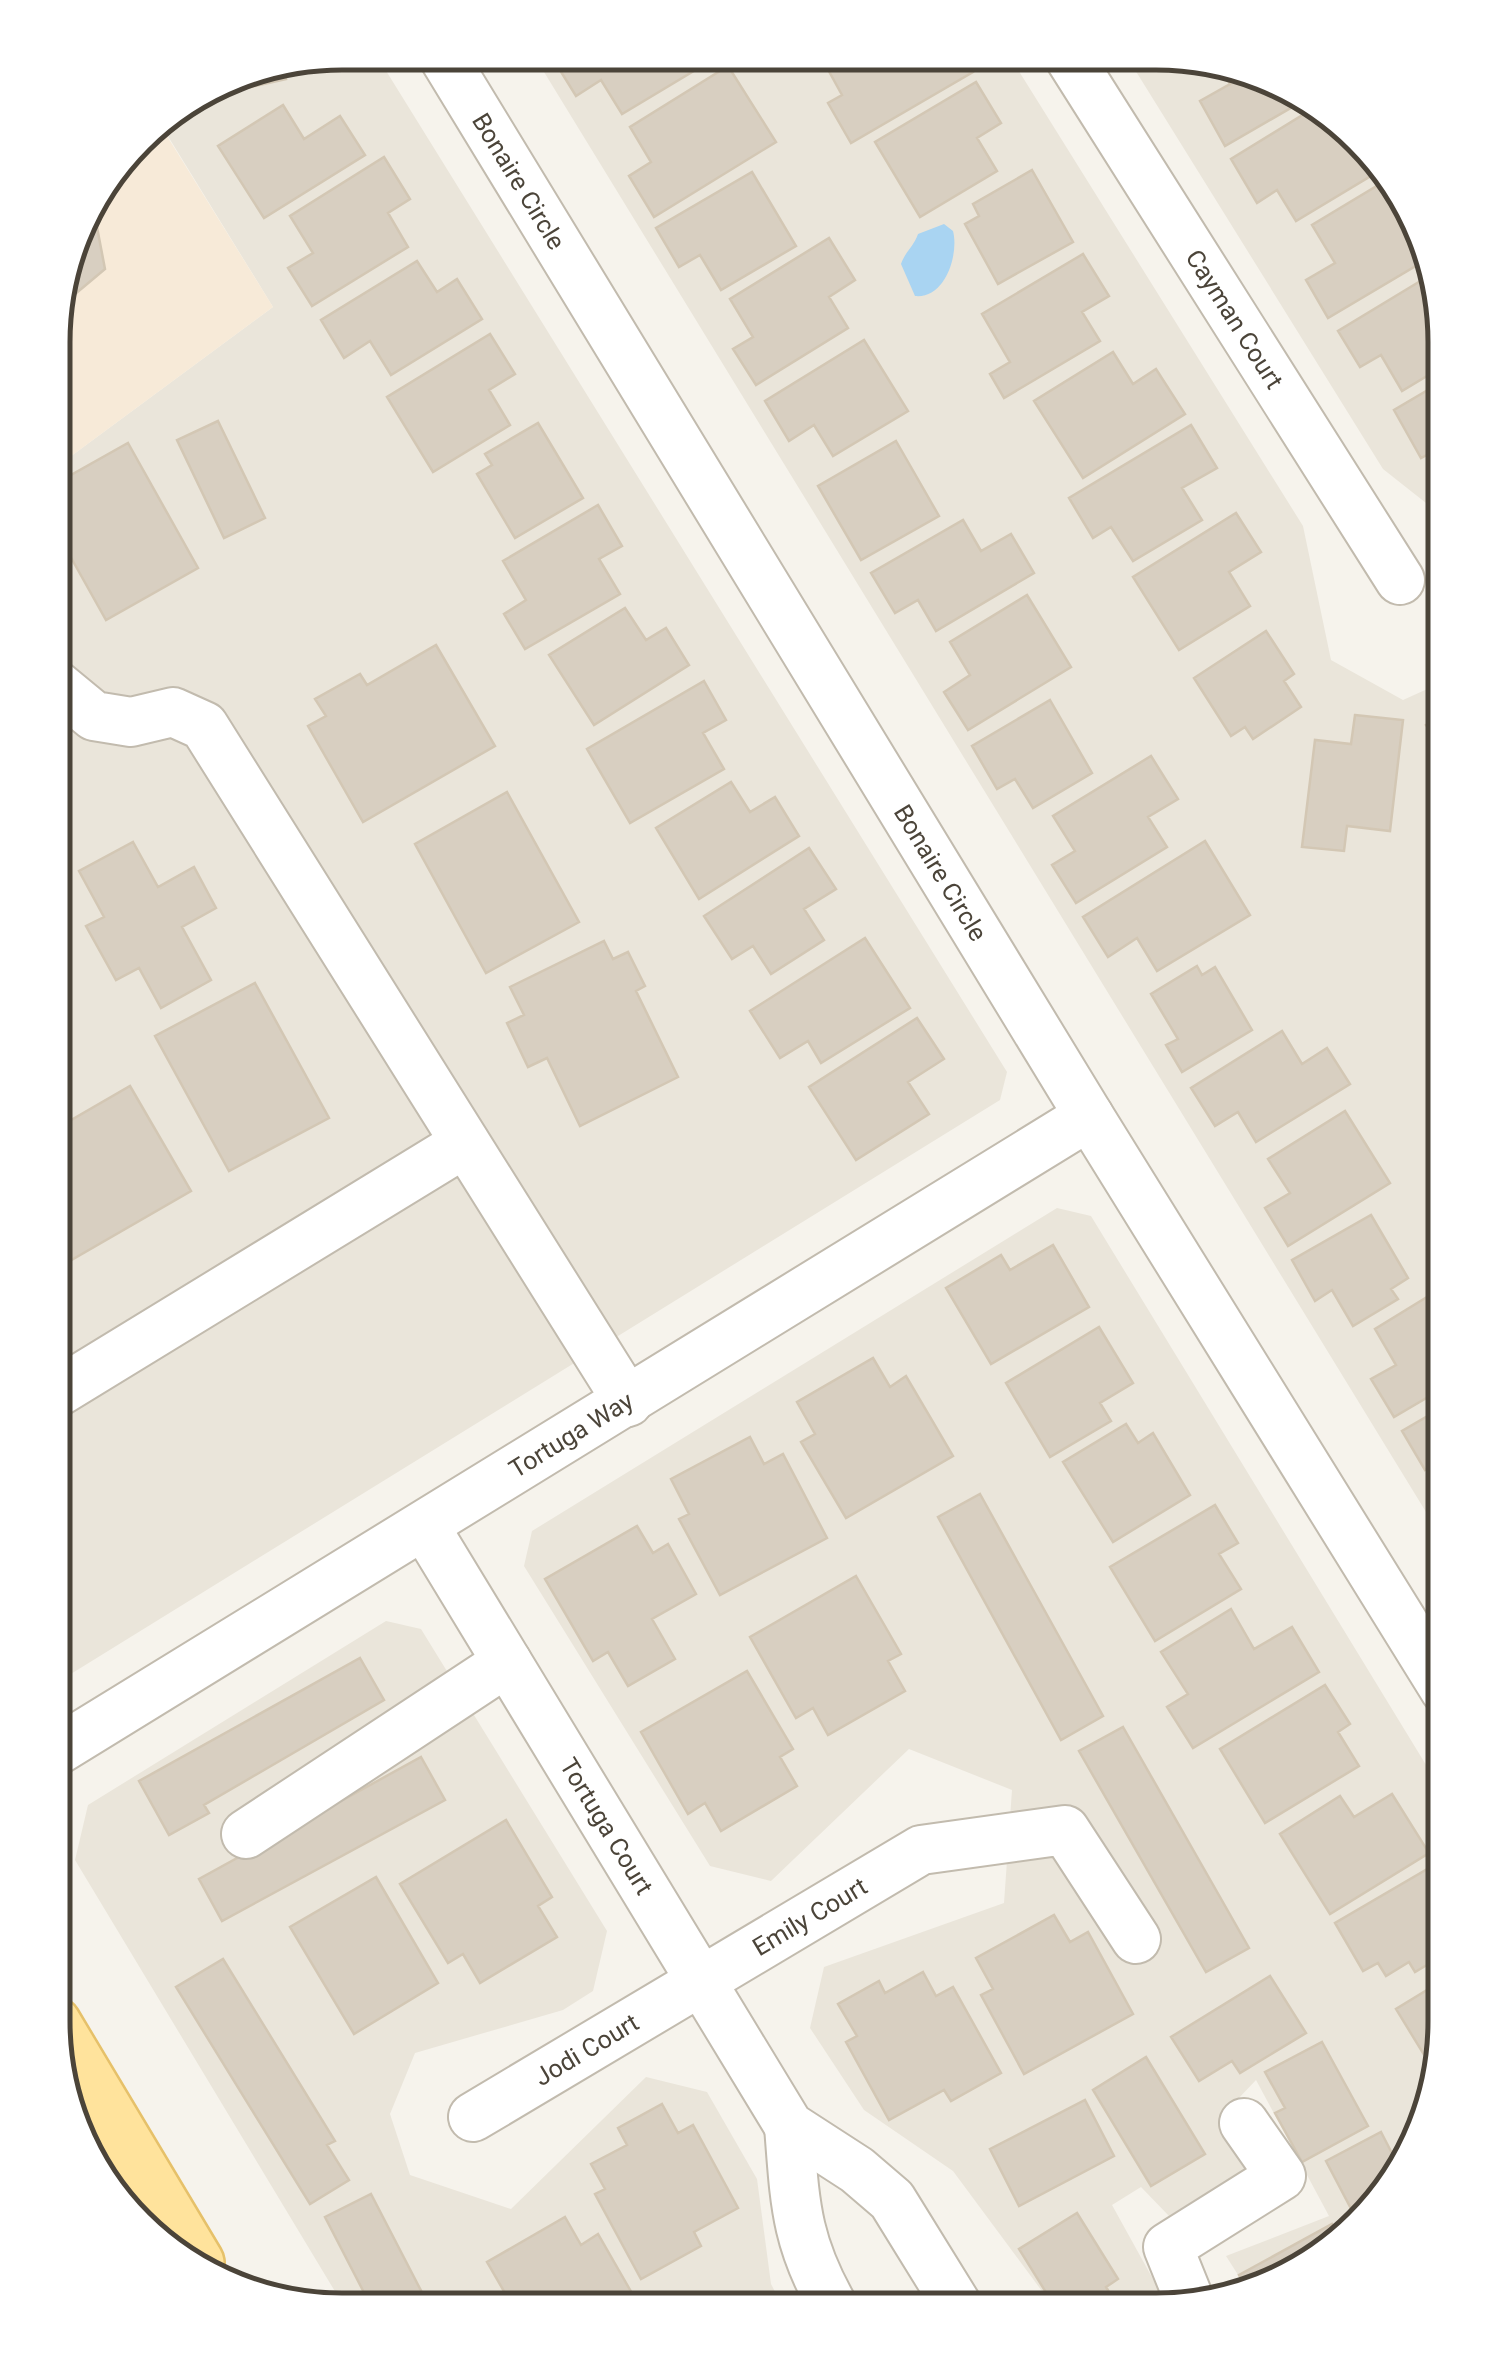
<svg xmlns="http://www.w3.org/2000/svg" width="1498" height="2363" viewBox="0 0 1498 2363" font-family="Roboto,sans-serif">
<rect width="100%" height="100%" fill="#f6f3ec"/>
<!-- residential -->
<path fill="#eae5da" d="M 342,53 L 375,53 L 1007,1072 L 1000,1100 L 53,1685 L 55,468 L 273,307 L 158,120 L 231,74 Z
M 533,54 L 1010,57 L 1303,526 L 1331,660 L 1403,700 L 1445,681 L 1445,1543 Z
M 1127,57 L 1212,58 L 1347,124 L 1424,231 L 1445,342 L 1445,518 L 1383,469 Z
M 1057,1208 L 1091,1216 L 1445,1796 L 1445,2041 L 1386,2197 L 1267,2289 L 1249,2292 L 1226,2256 L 1329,2216 L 1256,2080 L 1219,2119 L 1245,2169 L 1169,2216 L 1141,2187 L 1112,2205 L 1169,2308 L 1157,2310 L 1056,2310 L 953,2171 L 864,2110 L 810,2028 L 824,1967 L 1004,1903 L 1012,1790 L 909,1749 L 771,1881 L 710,1866 L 524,1566 L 532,1531 Z
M 386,1621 L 421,1629 L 607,1931 L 593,1991 L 563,2010 L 415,2053 L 390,2114 L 410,2175 L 511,2209 L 646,2077 L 707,2092 L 757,2179 L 771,2284 L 784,2309 L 345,2308 L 75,1860 L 88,1805 Z"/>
<!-- commercial -->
<path fill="#f7ead8" d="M 157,120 L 273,307 L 55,468 L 55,304 L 83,213 Z"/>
<!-- water -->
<path fill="#a9d4f2" d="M 944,224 L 953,231 C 959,253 946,299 915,296 L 901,264 C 905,252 914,246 918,234 Z"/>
<!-- building -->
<path fill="#d8cfc1" stroke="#d3c7b4" stroke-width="2.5" d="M 550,54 L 716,55 L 717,57 L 622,114 L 601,80 L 576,96 Z
M 820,55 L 965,56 L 973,72 L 851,143 L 828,103 L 842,95 Z
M 1216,60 L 1301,102 L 1225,146 L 1200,101 L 1230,84 Z
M 282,64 L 286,79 L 232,91 L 229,80 L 219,82 L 231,74 Z
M 728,66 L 776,142 L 654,217 L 629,176 L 651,162 L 630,127 Z
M 976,82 L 1001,123 L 977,138 L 997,171 L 920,217 L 875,142 Z
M 283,105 L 304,139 L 340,116 L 365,155 L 264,218 L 218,146 Z
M 1314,108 L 1347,124 L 1379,171 L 1296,221 L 1277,190 L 1257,203 L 1231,159 Z
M 384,157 L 410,199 L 388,213 L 408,247 L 312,306 L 288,268 L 313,253 L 290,216 Z
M 1032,170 L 1073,242 L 998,284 L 965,224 L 979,216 L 973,204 Z
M 752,172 L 796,246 L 721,290 L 700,255 L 679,267 L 656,228 Z
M 1385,181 L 1406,216 L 1410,213 L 1424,231 L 1429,258 L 1328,318 L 1306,280 L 1335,263 L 1312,225 Z
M 92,201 L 105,269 L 55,311 L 83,213 Z
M 829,238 L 855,280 L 829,297 L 848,328 L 756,385 L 733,349 L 753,337 L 730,299 Z
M 1083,254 L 1109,296 L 1082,312 L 1100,341 L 1004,398 L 990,374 L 1010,362 L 982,314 Z
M 417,261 L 437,292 L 457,279 L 482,319 L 391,375 L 370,341 L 344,358 L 321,320 Z
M 1432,274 L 1445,365 L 1402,391 L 1381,355 L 1360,367 L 1338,331 Z
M 490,334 L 515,374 L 489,390 L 510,425 L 433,472 L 387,397 Z
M 864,340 L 908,411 L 833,456 L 814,425 L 789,441 L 765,401 Z
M 1113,352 L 1133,384 L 1156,369 L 1185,414 L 1083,478 L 1034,401 Z
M 1445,380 L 1445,445 L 1421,458 L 1394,410 Z
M 218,421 L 265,518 L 224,538 L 177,440 Z
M 538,423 L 583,498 L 515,538 L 477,474 L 492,465 L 485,454 Z
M 1191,425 L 1217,468 L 1182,488 L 1202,520 L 1133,561 L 1111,527 L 1093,538 L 1069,498 Z
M 896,441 L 939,516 L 861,560 L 818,486 Z
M 128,443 L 198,568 L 106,620 L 55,529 L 55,484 Z
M 598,505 L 622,546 L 599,559 L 620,594 L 525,649 L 504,614 L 526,600 L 503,561 Z
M 1236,513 L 1261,552 L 1229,572 L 1250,606 L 1179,650 L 1133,577 Z
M 963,520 L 981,551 L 1011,534 L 1034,573 L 936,631 L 918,600 L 895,613 L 871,573 Z
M 1027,595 L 1071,667 L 968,730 L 944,692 L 970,675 L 950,642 Z
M 625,608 L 646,640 L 666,628 L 689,665 L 594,725 L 549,655 Z
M 1266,631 L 1294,674 L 1284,681 L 1301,707 L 1253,739 L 1245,727 L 1231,736 L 1194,678 Z
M 436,645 L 495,746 L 363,822 L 308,726 L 326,716 L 315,699 L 360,674 L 367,685 Z
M 704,681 L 726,720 L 703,733 L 724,769 L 630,823 L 587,749 Z
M 1050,700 L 1092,773 L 1033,808 L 1015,779 L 997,789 L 972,746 Z
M 1445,711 L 1445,752 L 1426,725 Z
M 1355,715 L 1403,720 L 1390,831 L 1347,826 L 1344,851 L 1302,847 L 1315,740 L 1351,744 Z
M 1151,756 L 1178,799 L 1148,817 L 1167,847 L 1076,903 L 1052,865 L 1075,851 L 1053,816 Z
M 731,782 L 750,812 L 775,797 L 799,836 L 699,899 L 656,828 Z
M 507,792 L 579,922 L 486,973 L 415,844 Z
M 1205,841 L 1250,915 L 1157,971 L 1137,938 L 1108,957 L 1083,917 Z
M 133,842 L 158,887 L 194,867 L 216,908 L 182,927 L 211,980 L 161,1008 L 139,968 L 116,980 L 86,926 L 104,917 L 79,871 Z
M 809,848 L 836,889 L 804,909 L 824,940 L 771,974 L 753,946 L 732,959 L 704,916 Z
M 865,938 L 910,1008 L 821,1063 L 808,1041 L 780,1058 L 750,1011 Z
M 604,941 L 613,959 L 628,952 L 645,986 L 636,991 L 678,1077 L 580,1126 L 547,1058 L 528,1067 L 507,1023 L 524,1015 L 510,987 Z
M 1197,966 L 1202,975 L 1215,967 L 1252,1030 L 1182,1072 L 1166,1045 L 1178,1039 L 1151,994 Z
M 255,983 L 329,1118 L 229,1171 L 155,1036 Z
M 917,1018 L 944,1059 L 908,1082 L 929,1114 L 856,1160 L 809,1087 Z
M 1282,1031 L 1302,1064 L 1327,1048 L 1350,1084 L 1256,1142 L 1238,1112 L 1215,1126 L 1191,1088 Z
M 130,1086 L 191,1191 L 61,1266 L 54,1253 L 54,1130 Z
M 1345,1111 L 1390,1183 L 1288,1246 L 1265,1208 L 1290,1193 L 1268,1159 Z
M 1371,1215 L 1408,1278 L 1391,1289 L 1398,1299 L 1353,1326 L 1332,1290 L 1315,1301 L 1292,1260 Z
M 1053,1245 L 1089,1307 L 991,1364 L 946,1288 L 1001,1255 L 1010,1270 Z
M 1445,1286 L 1445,1387 L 1394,1417 L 1371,1379 L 1396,1365 L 1375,1329 Z
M 1099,1327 L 1133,1383 L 1100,1403 L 1111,1421 L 1050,1457 L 1006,1383 Z
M 873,1358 L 890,1387 L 906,1376 L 953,1456 L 846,1518 L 801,1442 L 815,1434 L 797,1402 Z
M 1445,1406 L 1445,1458 L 1425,1470 L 1402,1431 Z
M 1126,1424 L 1138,1443 L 1153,1433 L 1190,1495 L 1113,1542 L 1063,1462 Z
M 750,1437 L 764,1464 L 783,1454 L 827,1538 L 720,1595 L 679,1519 L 689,1514 L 671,1479 Z
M 980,1494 L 1103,1716 L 1061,1740 L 938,1517 Z
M 1215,1505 L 1238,1543 L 1219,1554 L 1241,1589 L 1155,1641 L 1110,1567 Z
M 637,1526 L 653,1553 L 668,1544 L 696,1594 L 652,1619 L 675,1659 L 628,1686 L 608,1652 L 593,1661 L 545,1579 Z
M 856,1576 L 901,1654 L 888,1661 L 905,1691 L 828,1735 L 813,1708 L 796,1718 L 750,1637 Z
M 1231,1609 L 1254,1649 L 1292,1627 L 1319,1672 L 1193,1748 L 1167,1707 L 1188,1694 L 1161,1652 Z
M 360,1658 L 384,1700 L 204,1805 L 209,1813 L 169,1835 L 139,1781 Z
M 747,1671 L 793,1749 L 780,1757 L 797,1786 L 721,1831 L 705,1803 L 688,1814 L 641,1732 Z
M 1325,1685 L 1350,1724 L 1338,1732 L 1359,1766 L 1265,1823 L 1220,1749 Z
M 1123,1727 L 1249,1948 L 1206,1972 L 1079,1751 Z
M 421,1757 L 445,1800 L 222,1921 L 199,1879 Z
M 1392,1794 L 1429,1853 L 1330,1914 L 1280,1834 L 1340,1796 L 1354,1817 Z
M 506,1820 L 552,1897 L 538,1906 L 557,1937 L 480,1983 L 463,1954 L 448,1963 L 400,1884 Z
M 1436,1864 L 1445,1878 L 1445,1954 L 1415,1972 L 1409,1962 L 1386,1976 L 1378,1963 L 1363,1971 L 1335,1923 Z
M 376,1877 L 438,1983 L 354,2034 L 290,1927 Z
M 1054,1915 L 1070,1942 L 1088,1932 L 1133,2014 L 1024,2074 L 981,1995 L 993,1989 L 976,1958 Z
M 223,1959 L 335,2141 L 327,2145 L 349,2180 L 310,2204 L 176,1987 Z
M 923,1972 L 936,1996 L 953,1987 L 1001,2073 L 951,2101 L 944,2090 L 889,2120 L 846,2042 L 857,2036 L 838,2004 L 879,1981 L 885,1993 Z
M 1270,1976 L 1306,2033 L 1240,2073 L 1232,2061 L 1199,2081 L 1171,2037 Z
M 1445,1979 L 1445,2041 L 1434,2071 L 1396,2009 Z
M 1322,2042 L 1368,2126 L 1302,2162 L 1275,2113 L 1285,2108 L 1265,2072 Z
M 1146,2057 L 1205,2154 L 1151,2186 L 1093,2090 Z
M 1085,2100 L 1114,2156 L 1019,2206 L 990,2149 Z
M 662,2104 L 678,2133 L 693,2125 L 738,2208 L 694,2232 L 701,2246 L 641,2279 L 595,2194 L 605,2189 L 591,2164 L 627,2145 L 618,2128 Z
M 1381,2132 L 1398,2165 L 1386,2197 L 1357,2220 L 1326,2161 Z
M 371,2194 L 430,2308 L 372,2308 L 325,2217 Z
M 1077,2213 L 1118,2279 L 1106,2287 L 1120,2310 L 1057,2310 L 1019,2249 Z
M 565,2217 L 581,2245 L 598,2234 L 641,2309 L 496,2309 L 491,2300 L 505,2293 L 487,2262 Z
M 1332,2224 L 1338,2234 L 1267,2289 L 1249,2292 L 1239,2275 Z"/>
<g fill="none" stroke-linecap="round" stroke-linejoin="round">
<!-- minor casing -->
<g stroke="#c2bbae" stroke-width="52">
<g id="minor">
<path id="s1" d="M 441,53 L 1089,1116 L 1445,1690"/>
<path id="s2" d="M 1069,57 L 1400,580"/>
<path d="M 54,683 L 94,716 L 131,722 L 173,712 L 204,726 L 628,1402"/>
<path d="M 53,1395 L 465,1143"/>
<path id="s3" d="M 425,1527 L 789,2126 L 857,2170 L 892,2200 L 960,2310"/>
<path id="s4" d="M 53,1753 L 1089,1116"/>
<path d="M 246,1834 L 507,1662"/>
<path id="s5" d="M 473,2117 L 921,1850 L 1065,1830 L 1136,1939"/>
<path d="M 789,2126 C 795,2203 795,2241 835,2310"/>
<path d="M 1191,2304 L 1168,2247 L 1281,2176 L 1244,2123"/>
</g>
</g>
<!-- major casing -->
<g stroke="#e6c16a" stroke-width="60">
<path id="major" d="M 53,2024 L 196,2263"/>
</g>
<!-- minor -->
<use href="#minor" stroke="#fff" stroke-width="48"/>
<!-- major -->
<use href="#major" stroke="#ffe39c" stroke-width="55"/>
</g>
<g text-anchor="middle" stroke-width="10" stroke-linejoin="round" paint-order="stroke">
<!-- street labels -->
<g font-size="25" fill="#4b4439" stroke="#fff">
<text dy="9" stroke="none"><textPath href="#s1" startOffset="150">Bonaire Circle</textPath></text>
<text dy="9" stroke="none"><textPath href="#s2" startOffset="310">Cayman Court</textPath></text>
<text dy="9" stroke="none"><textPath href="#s1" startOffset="960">Bonaire Circle</textPath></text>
<text dy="9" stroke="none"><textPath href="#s4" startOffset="608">Tortuga Way</textPath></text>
<text dy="9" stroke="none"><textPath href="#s3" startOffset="350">Tortuga Court</textPath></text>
<text dy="9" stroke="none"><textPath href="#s5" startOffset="392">Emily Court</textPath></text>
<text dy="9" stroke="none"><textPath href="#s5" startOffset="132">Jodi Court</textPath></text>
</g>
</g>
<!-- crop -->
<path d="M0 0H1498V2363H0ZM342 70H1156A272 272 0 0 1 1428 342V2021A272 272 0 0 1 1156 2293H342A272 272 0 0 1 70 2021V342A272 272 0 0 1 342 70Z" fill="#fff" fill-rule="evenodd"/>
<path fill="none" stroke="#4b4439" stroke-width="5" d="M342 70H1156A272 272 0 0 1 1428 342V2021A272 272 0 0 1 1156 2293H342A272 272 0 0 1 70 2021V342A272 272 0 0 1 342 70Z"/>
</svg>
